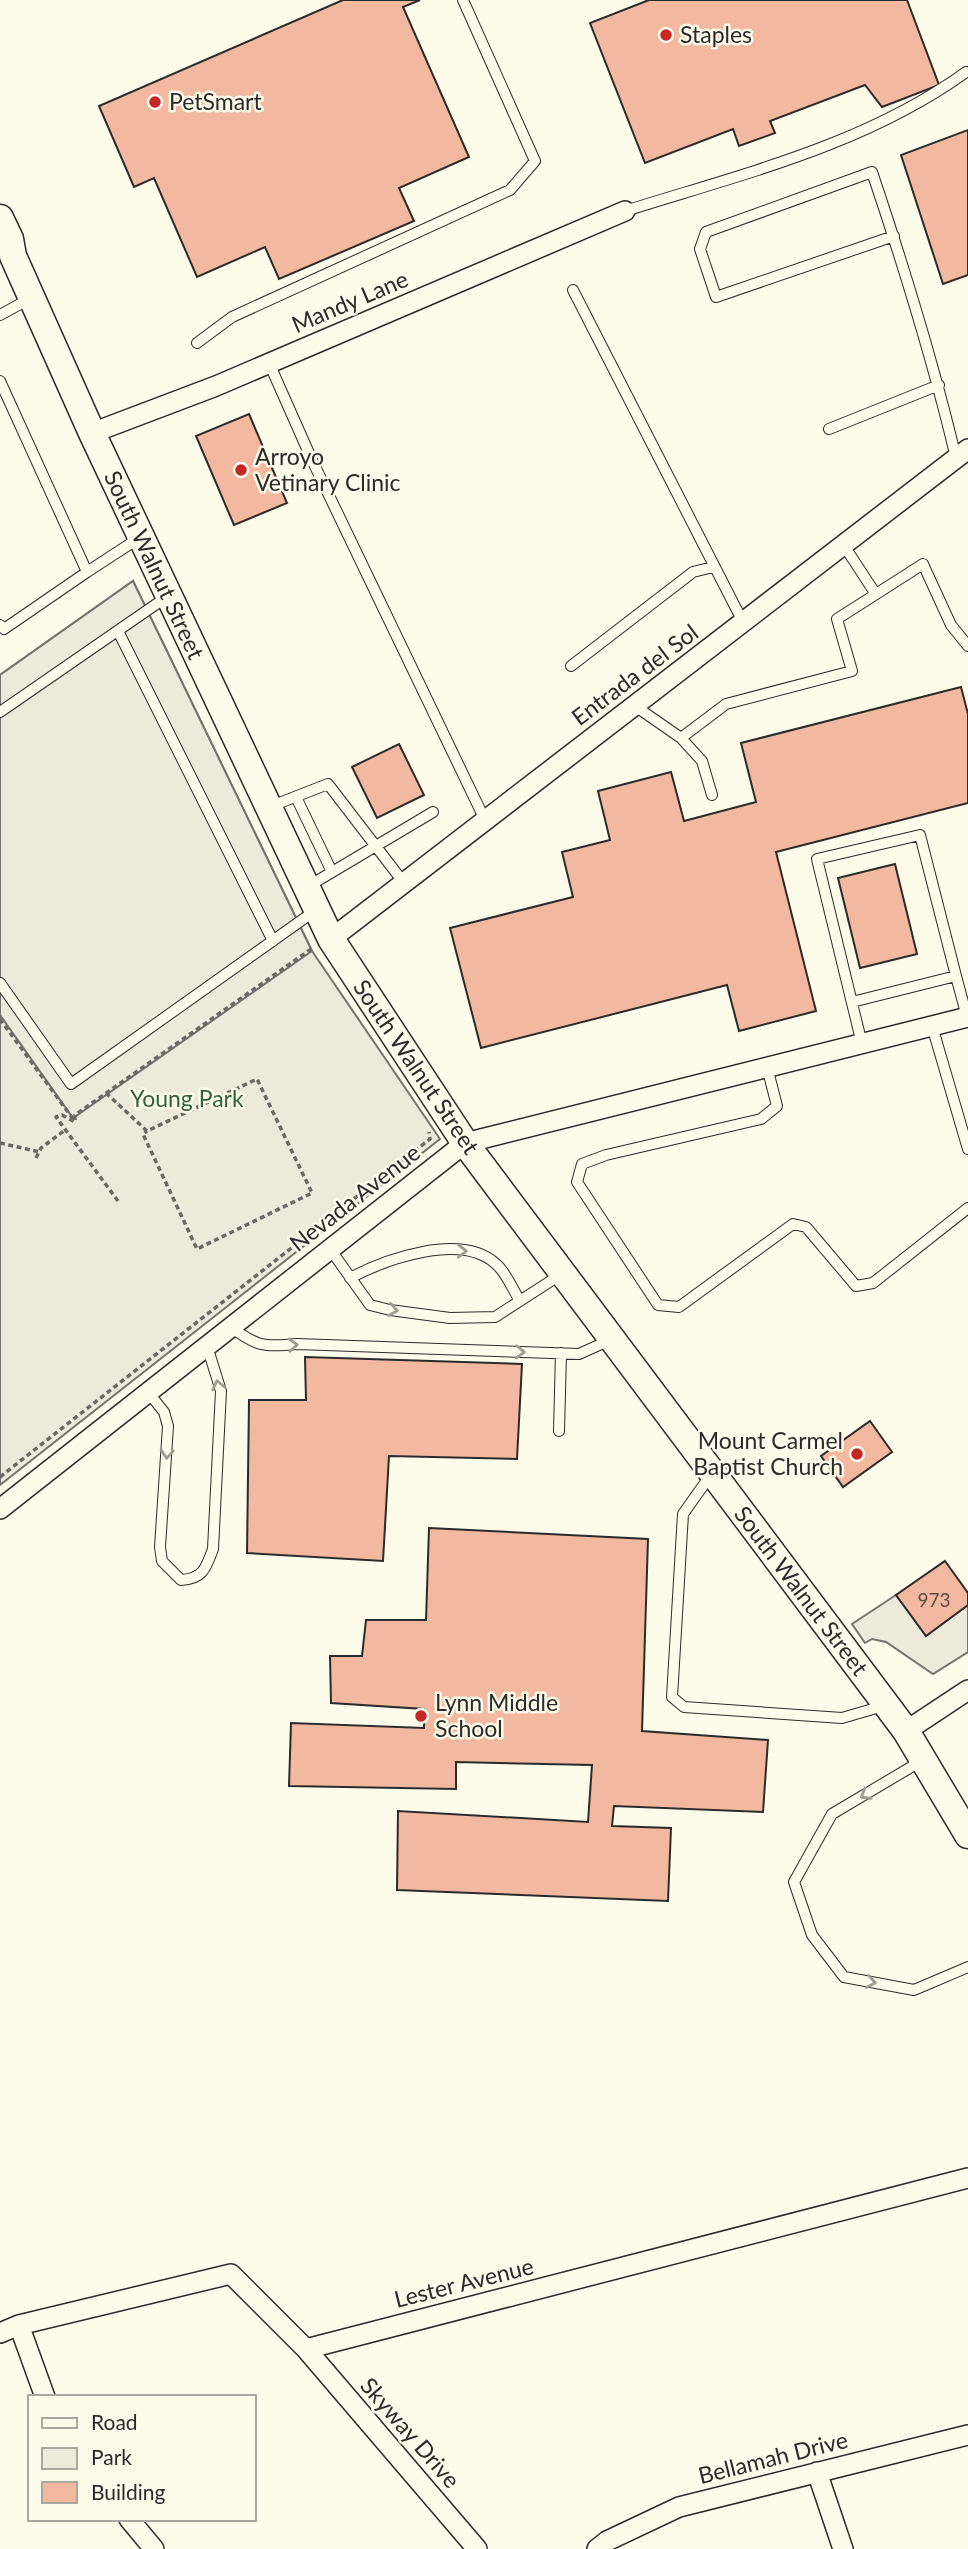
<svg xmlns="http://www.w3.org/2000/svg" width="968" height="2549" viewBox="0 0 968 2549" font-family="Lato,sans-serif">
<rect width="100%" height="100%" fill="#fdfbea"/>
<!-- green -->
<path fill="#ecebdb" stroke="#74746e" stroke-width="2" d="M 133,581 L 312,951 L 440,1139 L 0,1485 L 0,675 Z"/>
<!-- parking -->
<path fill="#eceadb" stroke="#74746e" stroke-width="2" d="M 133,581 L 312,951 L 73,1118 L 0,1015 L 0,675 Z
M 896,1595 L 926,1635 L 968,1605 L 968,1652 L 933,1674 L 886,1642 L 872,1639 L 865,1643 L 852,1624 Z"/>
<!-- building -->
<path fill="#f2b8a0" stroke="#2b2b2b" stroke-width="2" d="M 343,0 L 420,0 L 403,7 L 469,157 L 399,188 L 414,221 L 279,279 L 265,247 L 197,277 L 154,178 L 134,187 L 99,106 Z
M 649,0 L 907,0 L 939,85 L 882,107 L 865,85 L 770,121 L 775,133 L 739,146 L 733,129 L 645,163 L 590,23 Z
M 968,130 L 968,275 L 943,284 L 901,155 Z
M 249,414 L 287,503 L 234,525 L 196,436 Z
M 961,687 L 968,714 L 968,803 L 776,852 L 816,1011 L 739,1031 L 727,985 L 481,1048 L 450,928 L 573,897 L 562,852 L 610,840 L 598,791 L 671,772 L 684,821 L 756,802 L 741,743 Z
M 399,744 L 424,795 L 377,818 L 352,767 Z
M 895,864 L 917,954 L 860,968 L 838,878 Z
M 305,1357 L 522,1364 L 517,1459 L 389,1456 L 383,1561 L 247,1553 L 249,1400 L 306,1400 Z
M 870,1421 L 892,1452 L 843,1487 L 821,1456 Z
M 429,1528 L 648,1539 L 642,1731 L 768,1740 L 763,1812 L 614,1806 L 612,1826 L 671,1828 L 668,1901 L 397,1890 L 398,1811 L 588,1822 L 592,1765 L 456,1762 L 456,1789 L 289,1786 L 291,1723 L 424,1728 L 424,1709 L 331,1703 L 330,1656 L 362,1656 L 366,1620 L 426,1620 Z
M 945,1561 L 968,1593 L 968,1605 L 926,1636 L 896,1595 Z"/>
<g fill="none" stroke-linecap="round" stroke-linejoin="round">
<!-- lane casing -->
<g stroke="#2b2b2b" stroke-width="12">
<path id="lane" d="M 625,211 C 742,174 865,145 966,72
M 894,236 L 716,297 L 700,249 L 706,232 L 872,172 C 904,267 933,361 956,458
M 573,290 L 743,622
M 0,315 L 31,298
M 197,343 L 232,317 L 510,190 L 535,161 L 463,0
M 269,363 L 312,460 L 485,820
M 0,381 L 87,572 L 4,629 L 0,625
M 829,429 L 939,385
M 843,544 L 875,593
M 87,572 L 139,538
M 118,631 L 273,941
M 571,666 L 693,572 L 713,567
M 635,706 L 681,738 L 702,761 L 712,795
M 0,712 L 168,596
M 681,738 L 726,704 L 852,671 L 837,619 L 923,564 L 951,625 L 968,646
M 296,797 L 332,872
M 269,807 L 328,784 L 404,883
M 307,887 L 433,812
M 0,983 L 71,1084 L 316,910
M 852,1002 L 956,976 L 967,1017
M 932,1026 L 968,1149
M 862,1044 L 817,859 L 920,835 L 956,976
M 767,1067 L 777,1106 L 761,1119 L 606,1155 L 582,1164 L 577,1182 L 658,1305 L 679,1307 L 793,1224 L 806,1227 L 856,1286 L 873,1283 L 968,1208
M 330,1249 L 370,1305 L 390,1310 L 450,1318 L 495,1317 L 560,1275
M 350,1278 C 386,1259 461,1232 496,1264 C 506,1272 513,1290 520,1301
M 231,1327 C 257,1347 265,1347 297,1344 L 579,1354 L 610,1340
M 148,1392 L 164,1412 L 168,1426 L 160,1547 L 162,1561 L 181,1580 C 203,1579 206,1568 213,1549 L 221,1391 L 207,1346
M 559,1431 L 561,1353
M 710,1476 L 683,1514 L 672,1697 L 684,1707 L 842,1718 L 883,1706
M 923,1760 L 832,1814 L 794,1882 L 812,1935 L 844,1977 L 914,1990 L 968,1967"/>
</g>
<!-- street casing -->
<g stroke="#2b2b2b" stroke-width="22">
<path id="street" d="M 92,433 L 216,386 L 625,211
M 331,939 L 968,449
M 0,1509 L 465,1143 L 968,1017
M 906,1731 L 968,1690
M 19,2325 L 45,2397
M 0,2333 L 19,2325 L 231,2274 L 306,2349 L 968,2178
M 306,2349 L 477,2549
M 817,2472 L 843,2549
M 129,2519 L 154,2549
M 597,2549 L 607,2541 L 679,2507 L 968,2435"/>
</g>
<!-- secondary casing -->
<g stroke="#2b2b2b" stroke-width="29">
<path id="secondary" d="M 0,218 L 10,239 L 13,256 L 92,433 L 331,939 L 465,1143 L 906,1731 L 968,1835"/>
</g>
<!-- path -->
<path stroke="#6a6964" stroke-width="3.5" stroke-dasharray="5 3.5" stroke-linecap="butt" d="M 0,1019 L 73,1119
M 106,1093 L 147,1131 L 257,1079 L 312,1193 L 197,1249 L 143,1134 L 147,1131
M 0,1143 L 40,1152
M 36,1158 L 41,1148 L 65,1130
M 118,1201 L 56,1117 L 62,1115 L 75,1122 L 75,1115 L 311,949
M 0,1477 L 430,1139 L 429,1132"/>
<!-- lane -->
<use href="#lane" stroke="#fdfbea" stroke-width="10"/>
<!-- street -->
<use href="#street" stroke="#fdfbea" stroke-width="19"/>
<!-- secondary -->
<use href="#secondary" stroke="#fdfbea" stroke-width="26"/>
</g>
<!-- one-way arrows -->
<defs><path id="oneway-chevron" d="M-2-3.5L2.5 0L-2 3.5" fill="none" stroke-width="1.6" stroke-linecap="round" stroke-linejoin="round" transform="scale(1.75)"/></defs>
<g stroke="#9e9d94">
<use href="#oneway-chevron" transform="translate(462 1251) rotate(1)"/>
<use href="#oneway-chevron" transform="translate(393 1310) rotate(10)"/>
<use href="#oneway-chevron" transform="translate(293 1345) rotate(-3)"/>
<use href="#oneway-chevron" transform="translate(520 1352) rotate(2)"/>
<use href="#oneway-chevron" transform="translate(218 1385) rotate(-102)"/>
<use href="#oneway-chevron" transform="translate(167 1454) rotate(94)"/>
<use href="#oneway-chevron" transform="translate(865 1795) rotate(149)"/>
<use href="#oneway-chevron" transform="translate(871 1982) rotate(10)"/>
</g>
<!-- markers -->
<g fill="#c62828" stroke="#fdfbea" stroke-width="2.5">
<circle cx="666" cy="35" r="7"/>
<circle cx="155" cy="102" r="7"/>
<circle cx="241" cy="470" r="7"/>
<circle cx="857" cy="1454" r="7"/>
<circle cx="421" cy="1716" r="7"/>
</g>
<g text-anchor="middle" stroke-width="5" stroke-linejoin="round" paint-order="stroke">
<!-- number labels -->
<g font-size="19" fill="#5d4e48">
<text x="934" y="1607">973</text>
</g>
<!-- poi labels -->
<g font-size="23" fill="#2b2b2b" stroke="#fdfbea" text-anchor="start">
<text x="680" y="43">Staples</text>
<text x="169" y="110">PetSmart</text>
<text x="255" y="465">Arroyo<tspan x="255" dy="26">Vetinary Clinic</tspan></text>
<text x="843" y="1449" text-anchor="end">Mount Carmel<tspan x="843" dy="26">Baptist Church</tspan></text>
<text x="435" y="1711">Lynn Middle<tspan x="435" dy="26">School</tspan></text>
</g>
<!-- street labels -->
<g font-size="23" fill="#2b2b2b" stroke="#fdfbea">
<text transform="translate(350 302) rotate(-23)" y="8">Mandy Lane</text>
<text transform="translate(154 565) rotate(65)" y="8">South Walnut Street</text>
<text transform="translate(635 675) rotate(-37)" y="8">Entrada del Sol</text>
<text transform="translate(416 1067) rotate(56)" y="8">South Walnut Street</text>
<text transform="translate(355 1198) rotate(-38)" y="8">Nevada Avenue</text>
<text transform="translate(801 1591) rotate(53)" y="8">South Walnut Street</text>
<text transform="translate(464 2283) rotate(-14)" y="8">Lester Avenue</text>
<text transform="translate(410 2433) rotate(49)" y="8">Skyway Drive</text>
<text transform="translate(773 2458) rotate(-14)" y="8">Bellamah Drive</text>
</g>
<!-- park labels -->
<g font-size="23" fill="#34623c" stroke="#fdfbea">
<text x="187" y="1107">Young Park</text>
</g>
</g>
<!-- legend -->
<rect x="28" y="2395" width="228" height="126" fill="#fdfbea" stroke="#a9a89e" stroke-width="2"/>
<rect x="42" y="2418" width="35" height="10" fill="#fdfbea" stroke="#a9a89e" stroke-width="2"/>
<text x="91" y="2430" font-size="21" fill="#2b2b2b">Road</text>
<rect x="42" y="2448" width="35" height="21" fill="#ecebdb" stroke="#a9a89e" stroke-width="2"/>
<text x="91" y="2465" font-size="21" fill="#2b2b2b">Park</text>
<rect x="42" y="2482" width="35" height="21" fill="#f2b8a0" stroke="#a9a89e" stroke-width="2"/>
<text x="91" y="2500" font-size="21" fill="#2b2b2b">Building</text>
</svg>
